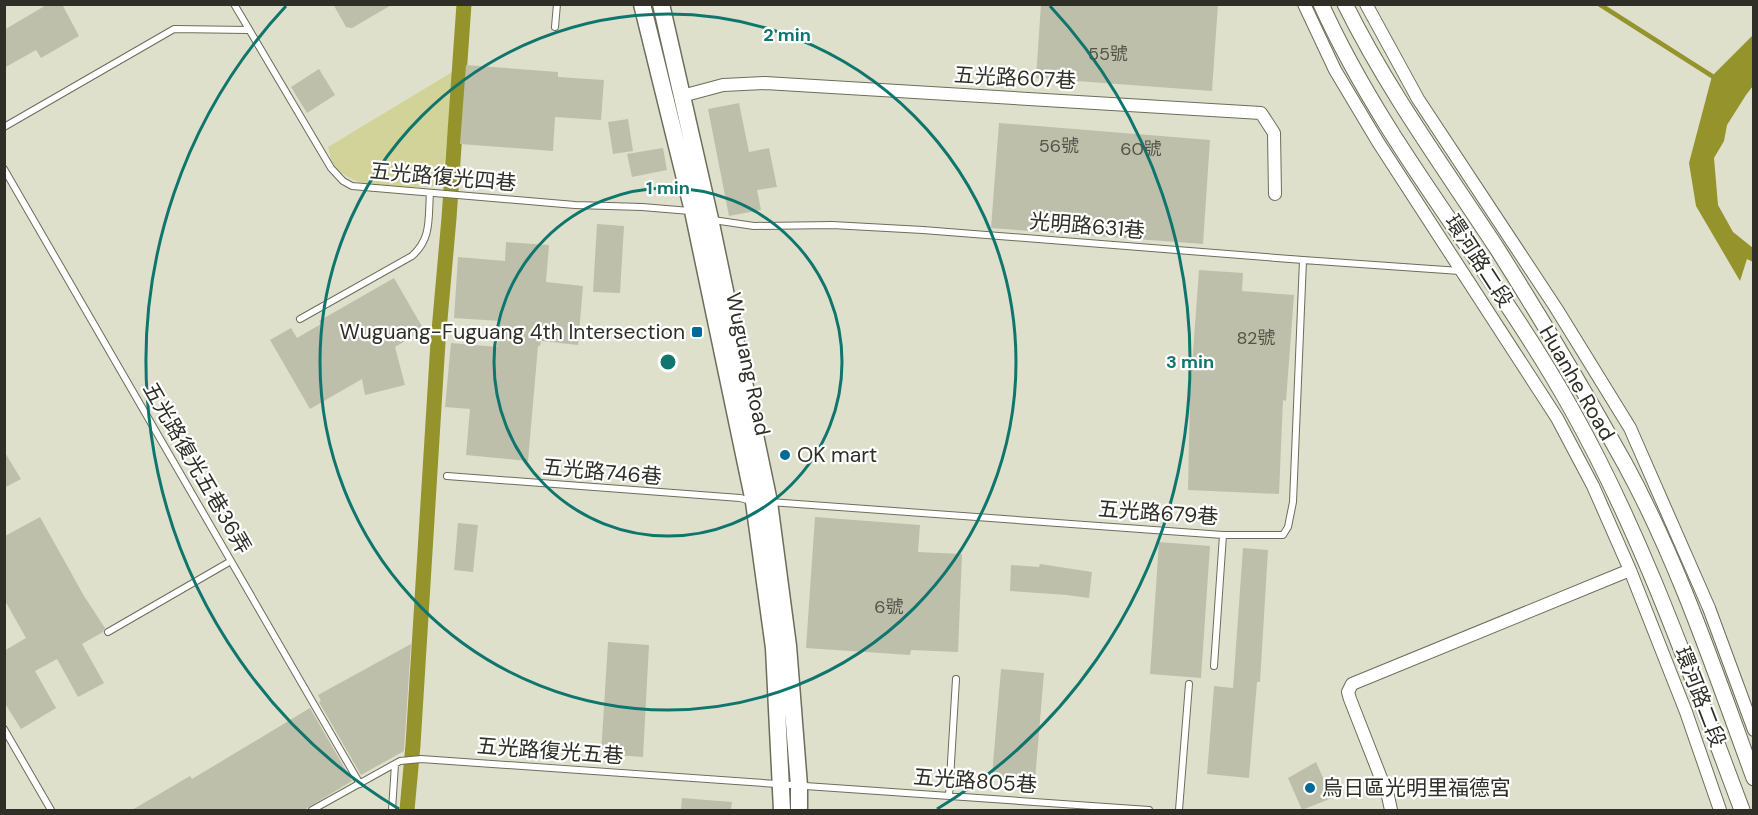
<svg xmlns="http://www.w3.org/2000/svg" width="1758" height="815" viewBox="0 0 1758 815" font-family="'DM Sans','Noto Sans TC',sans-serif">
<rect width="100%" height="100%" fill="#dfe0cb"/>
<!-- green -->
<path fill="#d2d398" d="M 454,71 L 442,186 C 408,186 358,195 334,165 C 330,161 330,153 328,147 Z"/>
<!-- water -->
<path fill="#95932b" d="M 1753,35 L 1753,86 L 1746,95 L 1727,125 L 1724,141 L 1714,158 L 1718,205 L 1733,232 L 1753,248 L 1753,262 L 1747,259 L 1740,281 L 1696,206 L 1689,163 L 1712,76 Z"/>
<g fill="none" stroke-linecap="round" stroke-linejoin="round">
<!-- stream -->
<path stroke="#95932b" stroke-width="4.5" d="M 1599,4 L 1712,76"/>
<!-- canal -->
<path stroke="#95932b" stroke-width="15" d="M 407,810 L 413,745 L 438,342 L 449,218 L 464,4"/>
</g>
<!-- building -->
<path fill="#bebfab" d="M 48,4 L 62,4 L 79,36 L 41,58 L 36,50 L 4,68 L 4,30 Z
M 333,4 L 393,4 L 352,28 L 346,27 Z
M 1041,4 L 1218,4 L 1212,91 L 1036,78 Z
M 466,65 L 558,72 L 558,77 L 604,80 L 601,120 L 555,117 L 553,151 L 460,144 Z
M 319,69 L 335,95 L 307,113 L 291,87 Z
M 739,103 L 749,152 L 769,148 L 777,187 L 757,190 L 761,210 L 729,216 L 708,109 Z
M 628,119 L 633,151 L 613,154 L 608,122 Z
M 999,123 L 1210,140 L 1203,244 L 991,228 Z
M 663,148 L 667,170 L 632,177 L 627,154 Z
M 597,224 L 624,226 L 620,293 L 593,292 Z
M 506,242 L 549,245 L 546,282 L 583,286 L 578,345 L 541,341 L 540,346 L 538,346 L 528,461 L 466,455 L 470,409 L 445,407 L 451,343 L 497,347 L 500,321 L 454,318 L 458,257 L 505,261 Z
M 1199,270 L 1243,273 L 1242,291 L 1294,295 L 1286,401 L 1283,400 L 1279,494 L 1188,490 L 1190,393 Z
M 394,278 L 424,330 L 395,347 L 405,385 L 365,395 L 362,379 L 310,409 L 270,340 L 291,328 L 297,338 L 321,324 L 319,321 Z
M 4,451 L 21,479 L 4,488 Z
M 40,517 L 84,596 L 105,628 L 103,632 L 82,644 L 104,683 L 78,697 L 57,659 L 35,671 L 56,708 L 21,729 L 4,702 L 4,651 L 26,638 L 4,599 L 5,536 Z
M 815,517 L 920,525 L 918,552 L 962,554 L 958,652 L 911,650 L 910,655 L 806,648 Z
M 458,523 L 478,525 L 473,572 L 454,570 Z
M 1159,542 L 1210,546 L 1201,678 L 1150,674 Z
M 1243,548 L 1268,550 L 1260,682 L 1257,682 L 1249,778 L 1207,774 L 1214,686 L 1233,688 Z
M 1040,564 L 1092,572 L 1089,598 L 1067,595 L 1010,591 L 1011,565 L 1039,567 Z
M 608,642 L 649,645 L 643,757 L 601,754 Z
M 411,644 L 404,751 L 361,775 L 319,702 L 321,701 L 318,695 Z
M 1001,669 L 1044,673 L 1035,780 L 992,776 Z
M 310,708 L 352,781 L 304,810 L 132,810 L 190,776 L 192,779 Z
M 1316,762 L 1332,798 L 1302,810 L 1288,778 Z
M 682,798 L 732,802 L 731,810 L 681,810 Z"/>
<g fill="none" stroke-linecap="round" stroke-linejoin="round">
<!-- service casing -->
<g stroke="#6d6d5b" stroke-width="8">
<path id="service" d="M 234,4 L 331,168 L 343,181 L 352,186 L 575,205 L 642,207 L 690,211
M 555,27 L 557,4
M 4,127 L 174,29 L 248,30
M 4,169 L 360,784
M 713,220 L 754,226 L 832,225 L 923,230 L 1303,260 L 1460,271
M 300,319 L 412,256 C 432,238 428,219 430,193
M 447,476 L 740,498 L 751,501
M 770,502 L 1223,535 L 1283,535 L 1288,527 L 1293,502 L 1303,260
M 108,632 L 231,561
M 1214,666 L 1223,535
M 4,729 L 51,810
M 949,796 L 956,679
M 312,810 L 400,761 L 421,759 L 1149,810
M 392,810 L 395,764
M 1179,810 L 1189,684"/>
</g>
<!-- minor casing -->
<g stroke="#6d6d5b" stroke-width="14">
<path id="minor" d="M 1304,4 L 1335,70 L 1378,142 L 1557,418 L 1593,486 L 1630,570 L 1686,712 L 1720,810
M 1366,4 L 1418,99 L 1556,308 L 1630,428 L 1709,608 L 1754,730
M 682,96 L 723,85 L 765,83 L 1261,113 L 1274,133 L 1275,194
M 1391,810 L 1388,796 L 1350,699 L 1348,692 L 1352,684 L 1630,570"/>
</g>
<!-- tertiary casing -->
<g stroke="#6d6d5b" stroke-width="17">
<path id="tertiary" d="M 1321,4 C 1387,150 1495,271 1572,410 C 1643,537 1691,675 1742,810
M 1345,4 C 1388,91 1445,169 1498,250 C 1542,320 1585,392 1625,464 C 1679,563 1715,672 1754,778"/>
</g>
<!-- secondary casing -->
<g stroke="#6d6d5b" stroke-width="19">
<path id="secondary" d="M 642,4 L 693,211 L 754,502 L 774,648 L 782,810
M 661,4 L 710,219 L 769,502 L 788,646 L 799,786 L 799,810"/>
</g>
<!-- service -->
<use href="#service" stroke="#fff" stroke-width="6"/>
<!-- minor -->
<use href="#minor" stroke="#fff" stroke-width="12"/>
<!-- tertiary -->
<use href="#tertiary" stroke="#fff" stroke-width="15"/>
<!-- secondary -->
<use href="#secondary" stroke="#fff" stroke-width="16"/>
</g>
<!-- distance rings -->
<g fill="none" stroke="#0f766e" stroke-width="3">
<circle cx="668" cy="362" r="174"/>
<circle cx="668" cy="362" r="348"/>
<path d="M399 809A522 522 0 0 1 286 6M1050 6A522 522 0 0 1 937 809"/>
</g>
<!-- markers -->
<g fill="#006a97" stroke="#fff" stroke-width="2">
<rect x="691" y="326" width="12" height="12" rx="3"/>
<circle cx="785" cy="455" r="6"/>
<circle cx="1310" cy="788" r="6"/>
</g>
<g text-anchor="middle" stroke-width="4.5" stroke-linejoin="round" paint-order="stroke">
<!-- number labels -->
<g font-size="18" fill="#535348">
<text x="1108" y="60">55號</text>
<text x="1059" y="152">56號</text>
<text x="1141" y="155">60號</text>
<text x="1256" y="344">82號</text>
<text x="889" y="613">6號</text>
</g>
<!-- street labels -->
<g font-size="21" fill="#2f2f27" stroke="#fff">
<text transform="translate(1015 78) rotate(3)" y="7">五光路607巷</text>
<text transform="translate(443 177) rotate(5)" y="7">五光路復光四巷</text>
<text transform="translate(1087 226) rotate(5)" y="7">光明路631巷</text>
<text transform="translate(1479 261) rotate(57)" y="7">環河路二段</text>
<text transform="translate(748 364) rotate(78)" y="7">Wuguang Road</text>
<text transform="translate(1577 383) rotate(60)" y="7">Huanhe Road</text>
<text transform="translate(197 468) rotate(60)" y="7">五光路復光五巷36弄</text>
<text transform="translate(602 472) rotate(5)" y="7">五光路746巷</text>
<text transform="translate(1158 513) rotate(4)" y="7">五光路679巷</text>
<text transform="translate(1700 697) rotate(69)" y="7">環河路二段</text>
<text transform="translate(550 751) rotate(4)" y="7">五光路復光五巷</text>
<text transform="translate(975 781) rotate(4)" y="7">五光路805巷</text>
</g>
<!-- poi labels -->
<g font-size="21" fill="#2f2f27" stroke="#fff" text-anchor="start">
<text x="685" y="339" text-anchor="end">Wuguang-Fuguang 4th Intersection</text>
<text x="797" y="462">OK mart</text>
<text x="1322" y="795">烏日區光明里福德宮</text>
</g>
</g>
<circle cx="668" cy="362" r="9" fill="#0f766e" stroke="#fff" stroke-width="3"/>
<g font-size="18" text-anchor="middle" font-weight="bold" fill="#0f766e" stroke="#fff" stroke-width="4.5" stroke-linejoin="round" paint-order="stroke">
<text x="787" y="41">2 min</text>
<text x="668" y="194">1 min</text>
<text x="1190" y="368">3 min</text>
</g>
<!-- border -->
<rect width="1758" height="815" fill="none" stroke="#2f2f27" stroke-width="12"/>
</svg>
